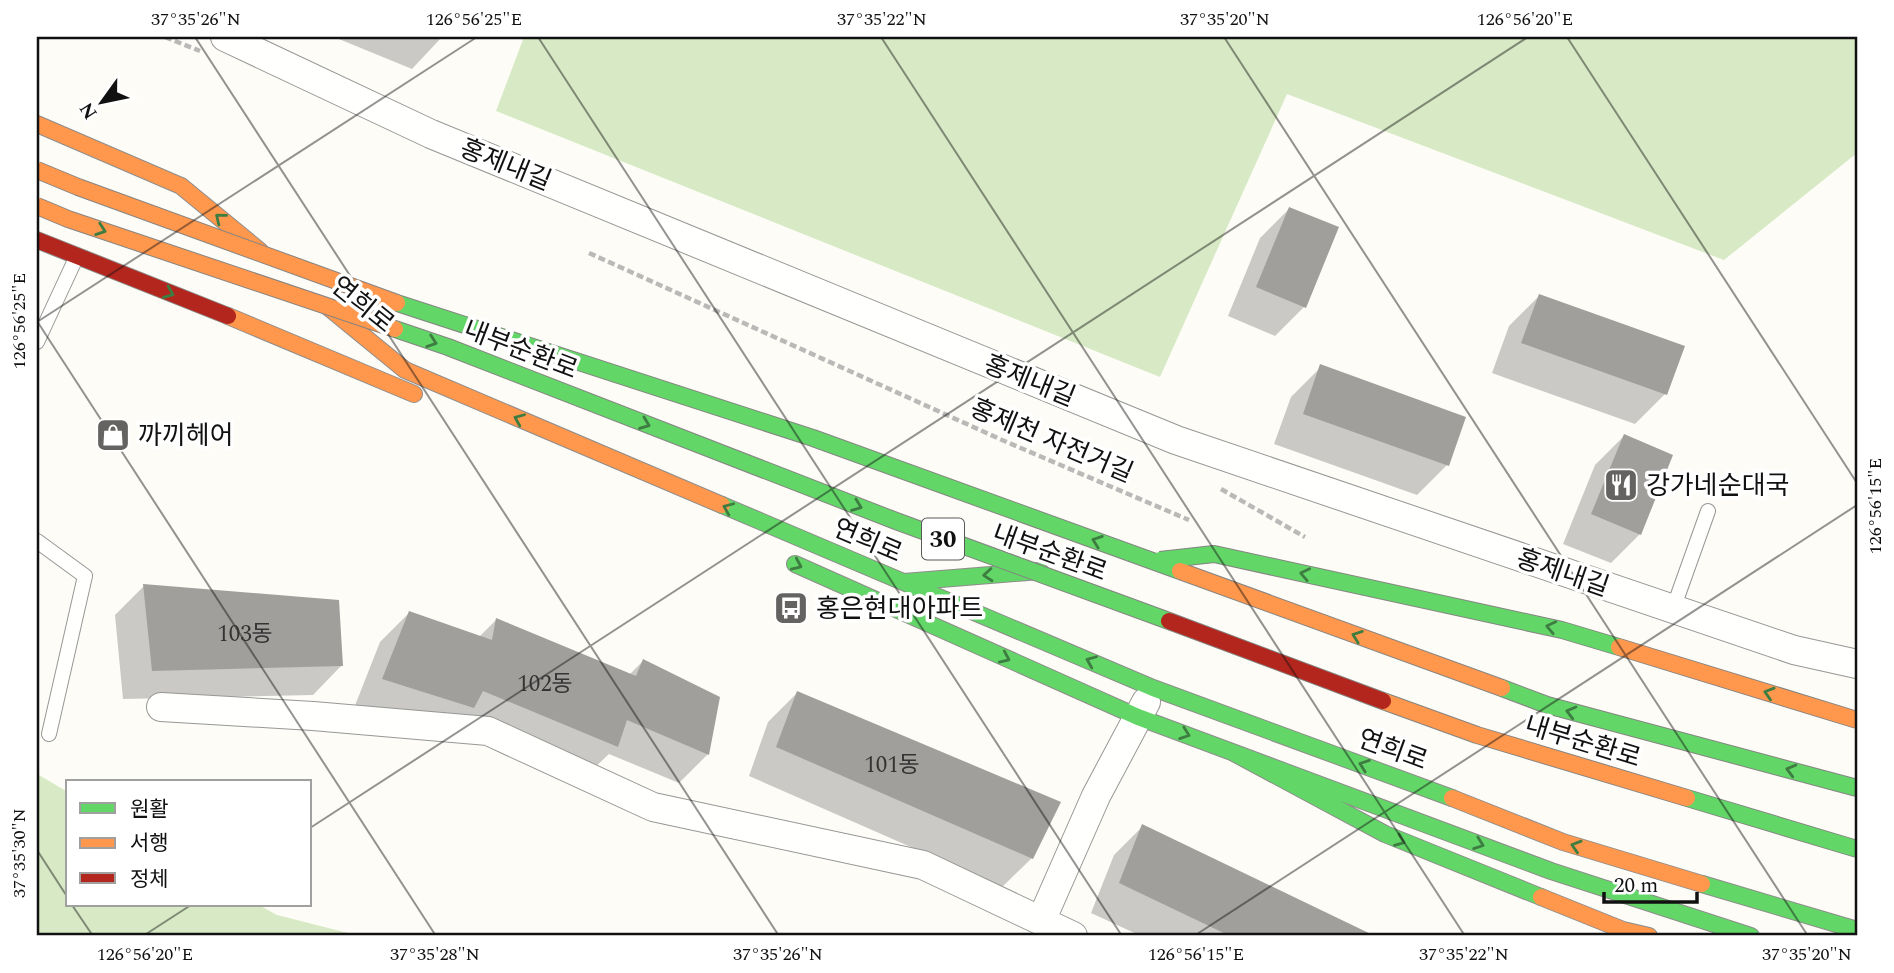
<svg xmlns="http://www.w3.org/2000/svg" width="1894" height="973" viewBox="0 0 1894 973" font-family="Spectral,'Noto Sans KR',serif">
<rect width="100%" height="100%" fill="#fdfcf7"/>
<!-- forest -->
<path fill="#d8eac5" d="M 524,37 L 1857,37 L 1857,153 L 1724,260 L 1287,94 L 1160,377 L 496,111 Z
M 37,774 L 68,792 L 68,905 L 259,905 L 277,915 L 360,936 L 37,936 Z"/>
<!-- pier -->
<path fill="#fdfcf7" d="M 544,327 L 1147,547 L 1857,792 L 1857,837 L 1589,749 L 514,382 L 540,329 Z"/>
<!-- shadow -->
<path fill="#0003" d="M 334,37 L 442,37 L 412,69 Z
M 1289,209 L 1304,307 L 1275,336 L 1228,316 L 1260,238 Z
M 1539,296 L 1665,394 L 1635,424 L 1492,373 L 1509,326 Z
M 1321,367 L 1447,465 L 1417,495 L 1274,444 L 1291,397 Z
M 1624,436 L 1640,534 L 1611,563 L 1563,544 L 1595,465 Z
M 144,586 L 342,665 L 313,695 L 123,699 L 115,615 Z
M 409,613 L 479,637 L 496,620 L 629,675 L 643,661 L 708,754 L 679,783 L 609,754 L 587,775 L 458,721 L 354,708 L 380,642 Z
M 797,693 L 1032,858 L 1002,887 L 749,776 L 768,722 Z
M 1143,826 L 1371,936 L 1141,936 L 1091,913 L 1114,855 Z"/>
<!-- building -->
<path fill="#a19f9c" d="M 1289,207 L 1339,227 L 1306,308 L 1256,287 Z
M 1539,294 L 1685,346 L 1667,395 L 1521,343 Z
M 1320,364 L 1466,417 L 1449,466 L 1303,414 Z
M 1624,434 L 1673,455 L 1641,535 L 1591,514 Z
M 143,584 L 339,600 L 343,666 L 152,671 Z
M 409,611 L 492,640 L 496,618 L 636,676 L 643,659 L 720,697 L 709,755 L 627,720 L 618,747 L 483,691 L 474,708 L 382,679 Z
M 797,691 L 1061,802 L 1033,859 L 776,747 Z
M 1142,824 L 1375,936 L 1230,936 L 1119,883 Z"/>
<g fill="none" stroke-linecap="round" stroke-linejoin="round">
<!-- lane casing -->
<g stroke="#979795" stroke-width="16">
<path id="lane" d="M 37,342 L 76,258
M 37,541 L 85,576 L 49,734
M 1673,609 L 1708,511"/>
</g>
<!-- street casing -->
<g stroke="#979795" stroke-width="30">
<path id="street" d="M 225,37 L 431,134 L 1176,440 L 1794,650 L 1857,664
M 161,707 L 313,716 L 488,731 L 653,807 L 923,865 L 1073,936
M 1041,921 L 1096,796 L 1146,702"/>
</g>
<!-- fast casing -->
<g stroke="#8e8d8b" stroke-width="18">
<path id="fast" d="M 722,505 L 1153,688 L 1452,798
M 795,564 L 1138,717 L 1232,752 L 1385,834 L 1541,897
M 904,582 L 1040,571
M 1232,752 L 1551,871 L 1751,936
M 1702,884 L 1857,930"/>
</g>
<!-- slow casing -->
<g stroke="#8e8d8b" stroke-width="18">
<path id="slow" d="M 37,124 L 181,186 L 260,251
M 328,307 L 405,370 L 722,505
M 228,316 L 414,394
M 1452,798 L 1563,842 L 1702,884
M 1541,897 L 1623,930 L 1649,936"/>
</g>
<!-- jam casing -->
<g stroke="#8e8d8b" stroke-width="18">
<path id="jam" d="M 37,240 L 228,316"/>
</g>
<!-- path -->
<path stroke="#b9b9b8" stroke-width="4.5" stroke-dasharray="7 3.5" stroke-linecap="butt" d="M 165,37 L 200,51
M 589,253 L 1002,440 L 1189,520
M 1221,489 L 1305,537"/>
<!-- lane -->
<use href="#lane" stroke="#fffffe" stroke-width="14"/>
<!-- street -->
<use href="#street" stroke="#fffffe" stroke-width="28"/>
<!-- fast -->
<use href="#fast" stroke="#63d668" stroke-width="16"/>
<!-- slow -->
<use href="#slow" stroke="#ff974d" stroke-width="16"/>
<!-- jam -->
<use href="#jam" stroke="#b3261e" stroke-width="16"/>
<!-- fast-bridge casing -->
<g stroke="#858482" stroke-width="18" stroke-linecap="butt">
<path id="fast-bridge" d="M 397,303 L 813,438 L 1180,571
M 395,329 L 448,347 L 896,521 L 1169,621
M 1160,560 L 1214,554 L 1562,630 L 1619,647
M 1502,688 L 1547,705 L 1857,788
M 1687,798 L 1857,849"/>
</g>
<!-- slow-bridge casing -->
<g stroke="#858482" stroke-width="18" stroke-linecap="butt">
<path id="slow-bridge" d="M 37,170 L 78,187 L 397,303
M 37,206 L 68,219 L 395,329
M 1180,571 L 1502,688
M 1619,647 L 1857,720
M 1383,701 L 1477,735 L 1687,798"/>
</g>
<!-- jam-bridge casing -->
<g stroke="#858482" stroke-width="18" stroke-linecap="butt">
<path id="jam-bridge" d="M 1169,621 L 1383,701"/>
</g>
<!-- fast-bridge -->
<use href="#fast-bridge" stroke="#63d668" stroke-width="16"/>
<!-- slow-bridge -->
<use href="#slow-bridge" stroke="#ff974d" stroke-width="16"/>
<!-- jam-bridge -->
<use href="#jam-bridge" stroke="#b3261e" stroke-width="16"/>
</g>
<!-- one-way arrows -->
<defs><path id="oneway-chevron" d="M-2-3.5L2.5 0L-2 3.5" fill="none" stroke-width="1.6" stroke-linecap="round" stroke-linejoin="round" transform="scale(1.75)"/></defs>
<g stroke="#3e7d41">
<use href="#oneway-chevron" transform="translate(220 218) rotate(-141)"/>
<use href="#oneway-chevron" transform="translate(101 230) rotate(19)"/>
<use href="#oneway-chevron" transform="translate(169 293) rotate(22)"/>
<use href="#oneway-chevron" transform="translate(432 342) rotate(19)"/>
<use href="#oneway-chevron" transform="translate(519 419) rotate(-157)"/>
<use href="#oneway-chevron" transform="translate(645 424) rotate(21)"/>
<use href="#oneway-chevron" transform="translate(857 506) rotate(21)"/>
<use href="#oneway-chevron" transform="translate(728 508) rotate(-157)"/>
<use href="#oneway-chevron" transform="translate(1097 541) rotate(-160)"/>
<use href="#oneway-chevron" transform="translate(797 565) rotate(24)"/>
<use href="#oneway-chevron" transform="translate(1305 574) rotate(-168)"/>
<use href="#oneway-chevron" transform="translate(988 575) rotate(175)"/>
<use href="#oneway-chevron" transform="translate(1551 627) rotate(-168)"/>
<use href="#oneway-chevron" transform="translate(1357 636) rotate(-160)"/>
<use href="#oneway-chevron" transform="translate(1005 658) rotate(24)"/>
<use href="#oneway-chevron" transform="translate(1091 661) rotate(-157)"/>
<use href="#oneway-chevron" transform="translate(1769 693) rotate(-163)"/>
<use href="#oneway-chevron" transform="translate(1571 712) rotate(-165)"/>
<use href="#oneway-chevron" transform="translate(1185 734) rotate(20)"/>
<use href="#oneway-chevron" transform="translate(1364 765) rotate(-160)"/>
<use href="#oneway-chevron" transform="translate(1791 770) rotate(-165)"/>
<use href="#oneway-chevron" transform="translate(1400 841) rotate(22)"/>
<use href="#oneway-chevron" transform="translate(1479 844) rotate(20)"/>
<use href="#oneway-chevron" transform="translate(1576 846) rotate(-163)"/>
</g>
<!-- ticks -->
<path fill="none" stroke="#111" stroke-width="2" stroke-opacity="0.45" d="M 195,37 L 779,936M 538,37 L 1122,936M 881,37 L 1465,936M 1224,37 L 1808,936M 1567,37 L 1857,483M 37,321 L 436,936M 37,322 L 477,37M 310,828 L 1528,37M 37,850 L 68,898M 72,905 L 93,936M 143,936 L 191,905M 1194,936 L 1857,505"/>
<!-- icons -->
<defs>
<g id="shop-square" transform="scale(1.75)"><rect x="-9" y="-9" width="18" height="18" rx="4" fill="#646362" stroke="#fff"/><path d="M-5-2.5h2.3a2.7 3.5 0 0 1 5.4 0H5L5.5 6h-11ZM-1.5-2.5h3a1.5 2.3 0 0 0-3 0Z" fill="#fff"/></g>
<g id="restaurant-square" transform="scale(1.75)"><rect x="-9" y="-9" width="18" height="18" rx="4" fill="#646362" stroke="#fff"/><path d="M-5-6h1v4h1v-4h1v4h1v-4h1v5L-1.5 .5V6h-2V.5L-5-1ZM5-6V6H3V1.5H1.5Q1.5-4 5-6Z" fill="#fff"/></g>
<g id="bus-square" transform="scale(1.75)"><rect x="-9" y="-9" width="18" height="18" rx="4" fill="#646362" stroke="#fff"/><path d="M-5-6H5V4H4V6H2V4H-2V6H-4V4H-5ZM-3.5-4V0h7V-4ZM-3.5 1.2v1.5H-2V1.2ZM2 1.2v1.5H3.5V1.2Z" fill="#fff"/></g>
</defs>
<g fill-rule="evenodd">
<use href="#shop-square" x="113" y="435"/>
<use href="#restaurant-square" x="1621" y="485"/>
<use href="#bus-square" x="791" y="608"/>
</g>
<g text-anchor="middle" stroke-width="7" stroke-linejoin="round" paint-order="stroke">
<!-- number labels -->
<g font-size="23" fill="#353434">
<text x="245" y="641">103동</text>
<text x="545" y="691">102동</text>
<text x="892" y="772">101동</text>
</g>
<!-- shield labels -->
<rect fill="#fff" stroke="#585858" stroke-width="2" x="922" y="518.5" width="42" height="41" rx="5"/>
<g font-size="24" font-weight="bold" fill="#111">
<text x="943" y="547">30</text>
</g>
<!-- street labels -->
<g font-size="26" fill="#111" stroke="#fff">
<text transform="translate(506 164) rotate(22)" y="9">홍제내길</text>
<text transform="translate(363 304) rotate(39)" y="9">연희로</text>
<text transform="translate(521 349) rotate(21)" y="9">내부순환로</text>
<text transform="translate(1030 380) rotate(22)" y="9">홍제내길</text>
<text transform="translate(1052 440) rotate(23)" y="9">홍제천 자전거길</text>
<text transform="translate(868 540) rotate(23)" y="9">연희로</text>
<text transform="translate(1050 552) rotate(20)" y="9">내부순환로</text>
<text transform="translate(1563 572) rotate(19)" y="9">홍제내길</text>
<text transform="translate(1583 741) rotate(17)" y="9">내부순환로</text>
<text transform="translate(1393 749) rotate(20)" y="9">연희로</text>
</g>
<!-- poi labels -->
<g font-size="26" fill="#111" stroke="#fff" text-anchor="start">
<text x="138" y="444">까끼헤어</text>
<text x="1646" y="494">강가네순대국</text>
<text x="816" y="617">홍은현대아파트</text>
</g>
</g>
<!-- border -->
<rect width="1894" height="973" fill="none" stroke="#ffffff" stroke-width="77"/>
<!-- legend -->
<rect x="66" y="780" width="245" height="126" fill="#ffffff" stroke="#a0a0a0" stroke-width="2"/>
<rect x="80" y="803" width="35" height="10" fill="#63d668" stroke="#a0a0a0" stroke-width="2"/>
<text x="130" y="816" font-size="21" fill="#111111">원활</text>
<rect x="80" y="838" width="35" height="10" fill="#ff974d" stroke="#a0a0a0" stroke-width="2"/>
<text x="130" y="850" font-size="21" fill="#111111">서행</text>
<rect x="80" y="873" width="35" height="10" fill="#b3261e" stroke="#a0a0a0" stroke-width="2"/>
<text x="130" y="886" font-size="21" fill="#111111">정체</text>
<!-- north arrow -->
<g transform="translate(102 102) rotate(237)" stroke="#ffffff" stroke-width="5" paint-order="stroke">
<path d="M0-5L12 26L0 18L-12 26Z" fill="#111111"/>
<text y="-10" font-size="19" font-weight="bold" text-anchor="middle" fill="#111111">N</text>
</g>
<!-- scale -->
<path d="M1604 892v10h93v-10" fill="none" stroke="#111111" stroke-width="3.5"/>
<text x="1614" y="892" font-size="21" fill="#111111" stroke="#ffffff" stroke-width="5" paint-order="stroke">20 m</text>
<rect x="38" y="38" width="1818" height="896" fill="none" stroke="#111" stroke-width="2.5"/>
<g font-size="18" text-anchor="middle" fill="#111">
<text x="196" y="25">37°35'26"N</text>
<text x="474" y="25">126°56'25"E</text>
<text x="882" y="25">37°35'22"N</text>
<text x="1225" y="25">37°35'20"N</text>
<text x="1525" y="25">126°56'20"E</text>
<text transform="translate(19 321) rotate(-90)" y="6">126°56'25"E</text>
<text transform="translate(1875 506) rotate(-90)" y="6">126°56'15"E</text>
<text transform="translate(19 853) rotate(-90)" y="6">37°35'30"N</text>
<text x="145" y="960">126°56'20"E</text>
<text x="435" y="960">37°35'28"N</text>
<text x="778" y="960">37°35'26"N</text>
<text x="1196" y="960">126°56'15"E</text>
<text x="1464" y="960">37°35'22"N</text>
<text x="1807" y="960">37°35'20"N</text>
</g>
</svg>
